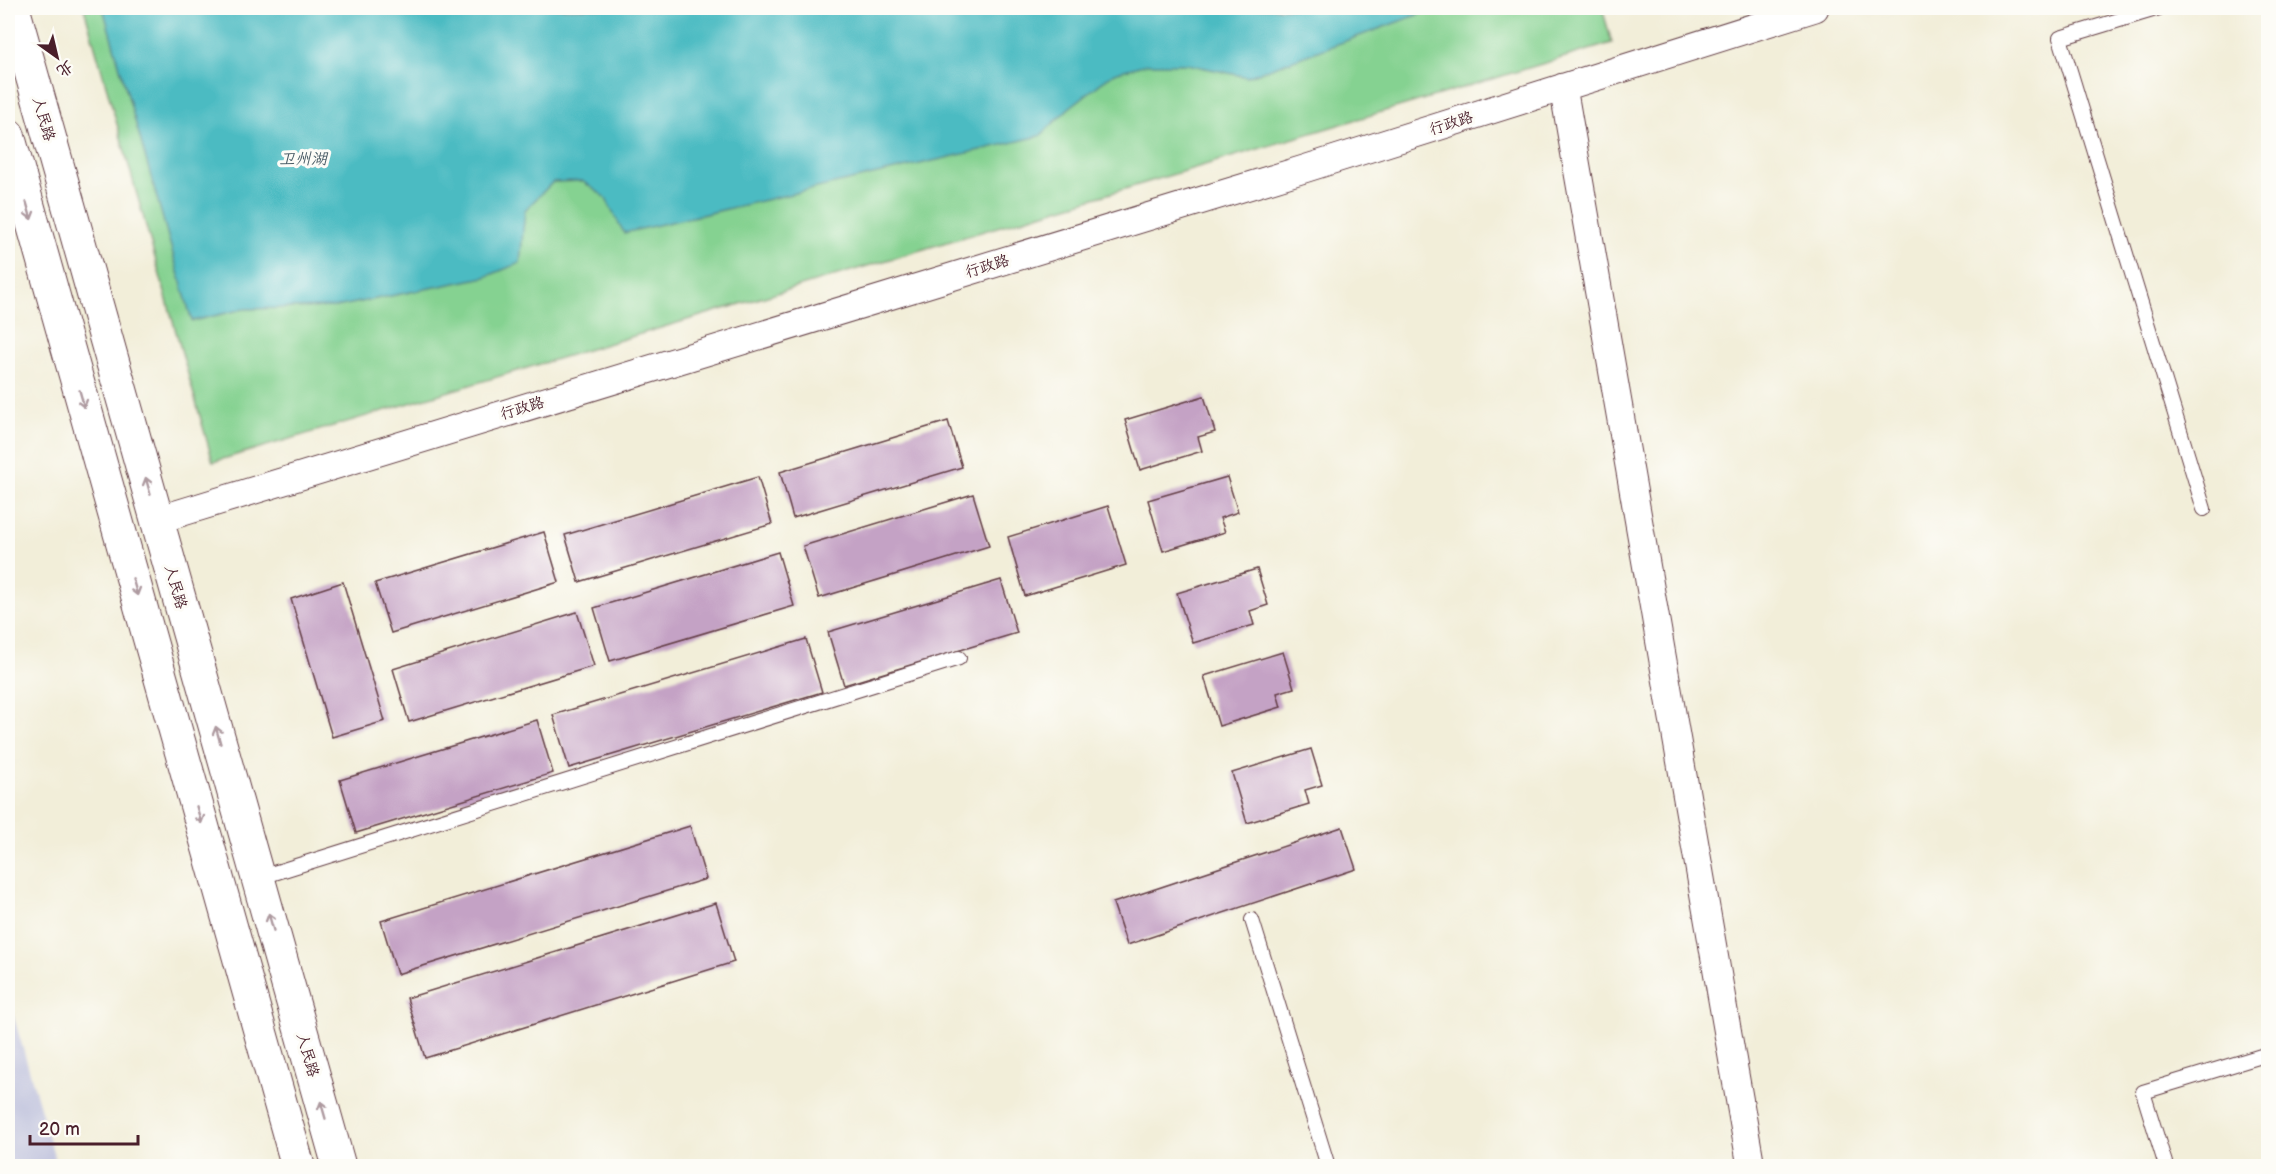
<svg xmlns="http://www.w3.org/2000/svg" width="2276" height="1174" viewBox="0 0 2276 1174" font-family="'Balsamiq Sans','LXGW WenKai TC',sans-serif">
<rect width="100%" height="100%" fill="#fdfcf7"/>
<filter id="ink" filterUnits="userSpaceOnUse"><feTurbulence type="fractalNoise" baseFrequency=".0167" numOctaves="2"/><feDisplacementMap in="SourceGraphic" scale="12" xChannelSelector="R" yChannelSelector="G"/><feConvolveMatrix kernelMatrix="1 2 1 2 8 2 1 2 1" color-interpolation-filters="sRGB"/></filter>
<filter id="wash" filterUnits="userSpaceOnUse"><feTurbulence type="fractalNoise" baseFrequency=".008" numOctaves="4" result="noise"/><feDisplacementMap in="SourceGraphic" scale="24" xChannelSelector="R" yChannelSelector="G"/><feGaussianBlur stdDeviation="1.35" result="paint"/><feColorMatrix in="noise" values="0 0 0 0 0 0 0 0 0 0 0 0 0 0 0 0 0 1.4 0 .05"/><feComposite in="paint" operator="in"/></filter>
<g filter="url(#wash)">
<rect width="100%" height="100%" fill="#f2eed9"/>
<!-- industrial -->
<path fill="#c0c2dd" d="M 8,997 L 57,1166 L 8,1166 Z"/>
<!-- green -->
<path fill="#85d291" stroke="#68785e" stroke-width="1.5" d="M 84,8 L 1602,8 L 1612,43 L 213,462 Z"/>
<!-- water -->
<path fill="#4cbbc2" stroke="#4b6d76" stroke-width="1.5" d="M 103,8 L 1436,8 L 1247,77 L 1187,64 L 1147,64 L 1114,73 L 1069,108 L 1040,136 L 624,233 L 605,197 L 582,181 L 553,182 L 525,210 L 520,263 L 485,277 L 336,307 L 244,309 L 192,321 Z"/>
<g id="blocks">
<!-- building -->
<path fill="#c4a2c5" d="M 1204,396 L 1215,432 L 1198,437 L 1202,451 L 1140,470 L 1125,420 Z
M 948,421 L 962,467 L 793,518 L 780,472 Z
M 758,477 L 772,524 L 579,582 L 565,535 Z
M 1227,477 L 1238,512 L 1220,518 L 1225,532 L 1163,551 L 1148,500 Z
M 973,494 L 989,546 L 819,598 L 803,546 Z
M 1108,506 L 1126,565 L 1025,596 L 1008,537 Z
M 544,532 L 559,582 L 391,633 L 375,583 Z
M 778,552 L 794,606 L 610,661 L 594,608 Z
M 1257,569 L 1268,605 L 1250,611 L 1254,625 L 1193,643 L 1177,593 Z
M 1001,580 L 1017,633 L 844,685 L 828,632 Z
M 343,582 L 385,721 L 332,737 L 291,599 Z
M 577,612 L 594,666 L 409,722 L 393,669 Z
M 806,639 L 822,692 L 569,768 L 553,715 Z
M 1283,652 L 1294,688 L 1277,693 L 1281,707 L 1219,726 L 1204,676 Z
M 537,720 L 553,773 L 356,833 L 340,780 Z
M 1311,749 L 1322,785 L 1305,790 L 1309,804 L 1247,823 L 1232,773 Z
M 690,826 L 706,879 L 397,974 L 381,921 Z
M 1342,827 L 1356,869 L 1127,945 L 1113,903 Z
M 716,903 L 734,962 L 425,1058 L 407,998 Z"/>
</g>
</g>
<g filter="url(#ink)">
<use href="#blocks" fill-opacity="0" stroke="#633e45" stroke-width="1.5"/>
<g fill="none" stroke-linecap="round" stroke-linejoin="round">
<!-- lane casing -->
<g stroke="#633e45" stroke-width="16">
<path id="lane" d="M 2159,8 L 2060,38 L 2204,509
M 258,878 L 959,658
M 1252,920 L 1328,1166
M 2166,1166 L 2143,1092 L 2268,1054"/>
</g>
<!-- street casing -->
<g stroke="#633e45" stroke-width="29">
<path id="street" d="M 1563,87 L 1751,1166
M 157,520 L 1304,169 L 1815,8"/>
</g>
<!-- secondary casing -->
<g stroke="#633e45" stroke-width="35">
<path id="secondary" d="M 13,8 L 339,1166
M 8,135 L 298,1166"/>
</g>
<!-- lane -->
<use href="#lane" stroke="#fff" stroke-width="14"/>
<!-- street -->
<use href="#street" stroke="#fff" stroke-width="27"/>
<!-- secondary -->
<use href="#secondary" stroke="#fff" stroke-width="33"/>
</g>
<!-- one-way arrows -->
<defs><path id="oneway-shaft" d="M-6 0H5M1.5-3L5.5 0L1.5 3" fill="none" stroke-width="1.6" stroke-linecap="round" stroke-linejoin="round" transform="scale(1.5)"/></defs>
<g stroke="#ae9aa0">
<use href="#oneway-shaft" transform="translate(29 211) rotate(74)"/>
<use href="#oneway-shaft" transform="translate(82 399) rotate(74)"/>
<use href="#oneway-shaft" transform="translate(148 486) rotate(-106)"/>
<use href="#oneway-shaft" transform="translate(135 587) rotate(74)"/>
<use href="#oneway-shaft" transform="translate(218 735) rotate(-106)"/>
<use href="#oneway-shaft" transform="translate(199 815) rotate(74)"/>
<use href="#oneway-shaft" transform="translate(271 922) rotate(-106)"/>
<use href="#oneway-shaft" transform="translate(323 1110) rotate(-106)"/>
</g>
</g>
<g text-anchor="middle" stroke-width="6" stroke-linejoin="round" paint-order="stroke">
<!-- street labels -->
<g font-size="15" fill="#4a1f2b" stroke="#fdfcf7">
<text transform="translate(44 119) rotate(74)" y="5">人民路</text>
<text transform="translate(1451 123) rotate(-18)" y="5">行政路</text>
<text transform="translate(987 266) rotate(-17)" y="5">行政路</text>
<text transform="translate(522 408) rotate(-17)" y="5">行政路</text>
<text transform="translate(176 587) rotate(74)" y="5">人民路</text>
<text transform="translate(308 1055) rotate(74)" y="5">人民路</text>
</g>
<!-- water labels -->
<g font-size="16" font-style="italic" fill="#4b5d67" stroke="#fdfcf7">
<text x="303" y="164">卫州湖</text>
</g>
</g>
<!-- margin -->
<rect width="2276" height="1174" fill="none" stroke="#fdfcf7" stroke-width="30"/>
<!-- north arrow -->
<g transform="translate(57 57) rotate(146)" stroke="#fdfcf7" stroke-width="4.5" paint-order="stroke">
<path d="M0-4.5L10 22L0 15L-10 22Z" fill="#4a1f2b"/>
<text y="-9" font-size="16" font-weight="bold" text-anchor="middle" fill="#4a1f2b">北</text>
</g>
<!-- scale -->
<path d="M30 1135v9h108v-9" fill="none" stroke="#4a1f2b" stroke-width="3"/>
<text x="39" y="1135" font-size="18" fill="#4a1f2b" stroke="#fdfcf7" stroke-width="4.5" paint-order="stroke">20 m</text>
</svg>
